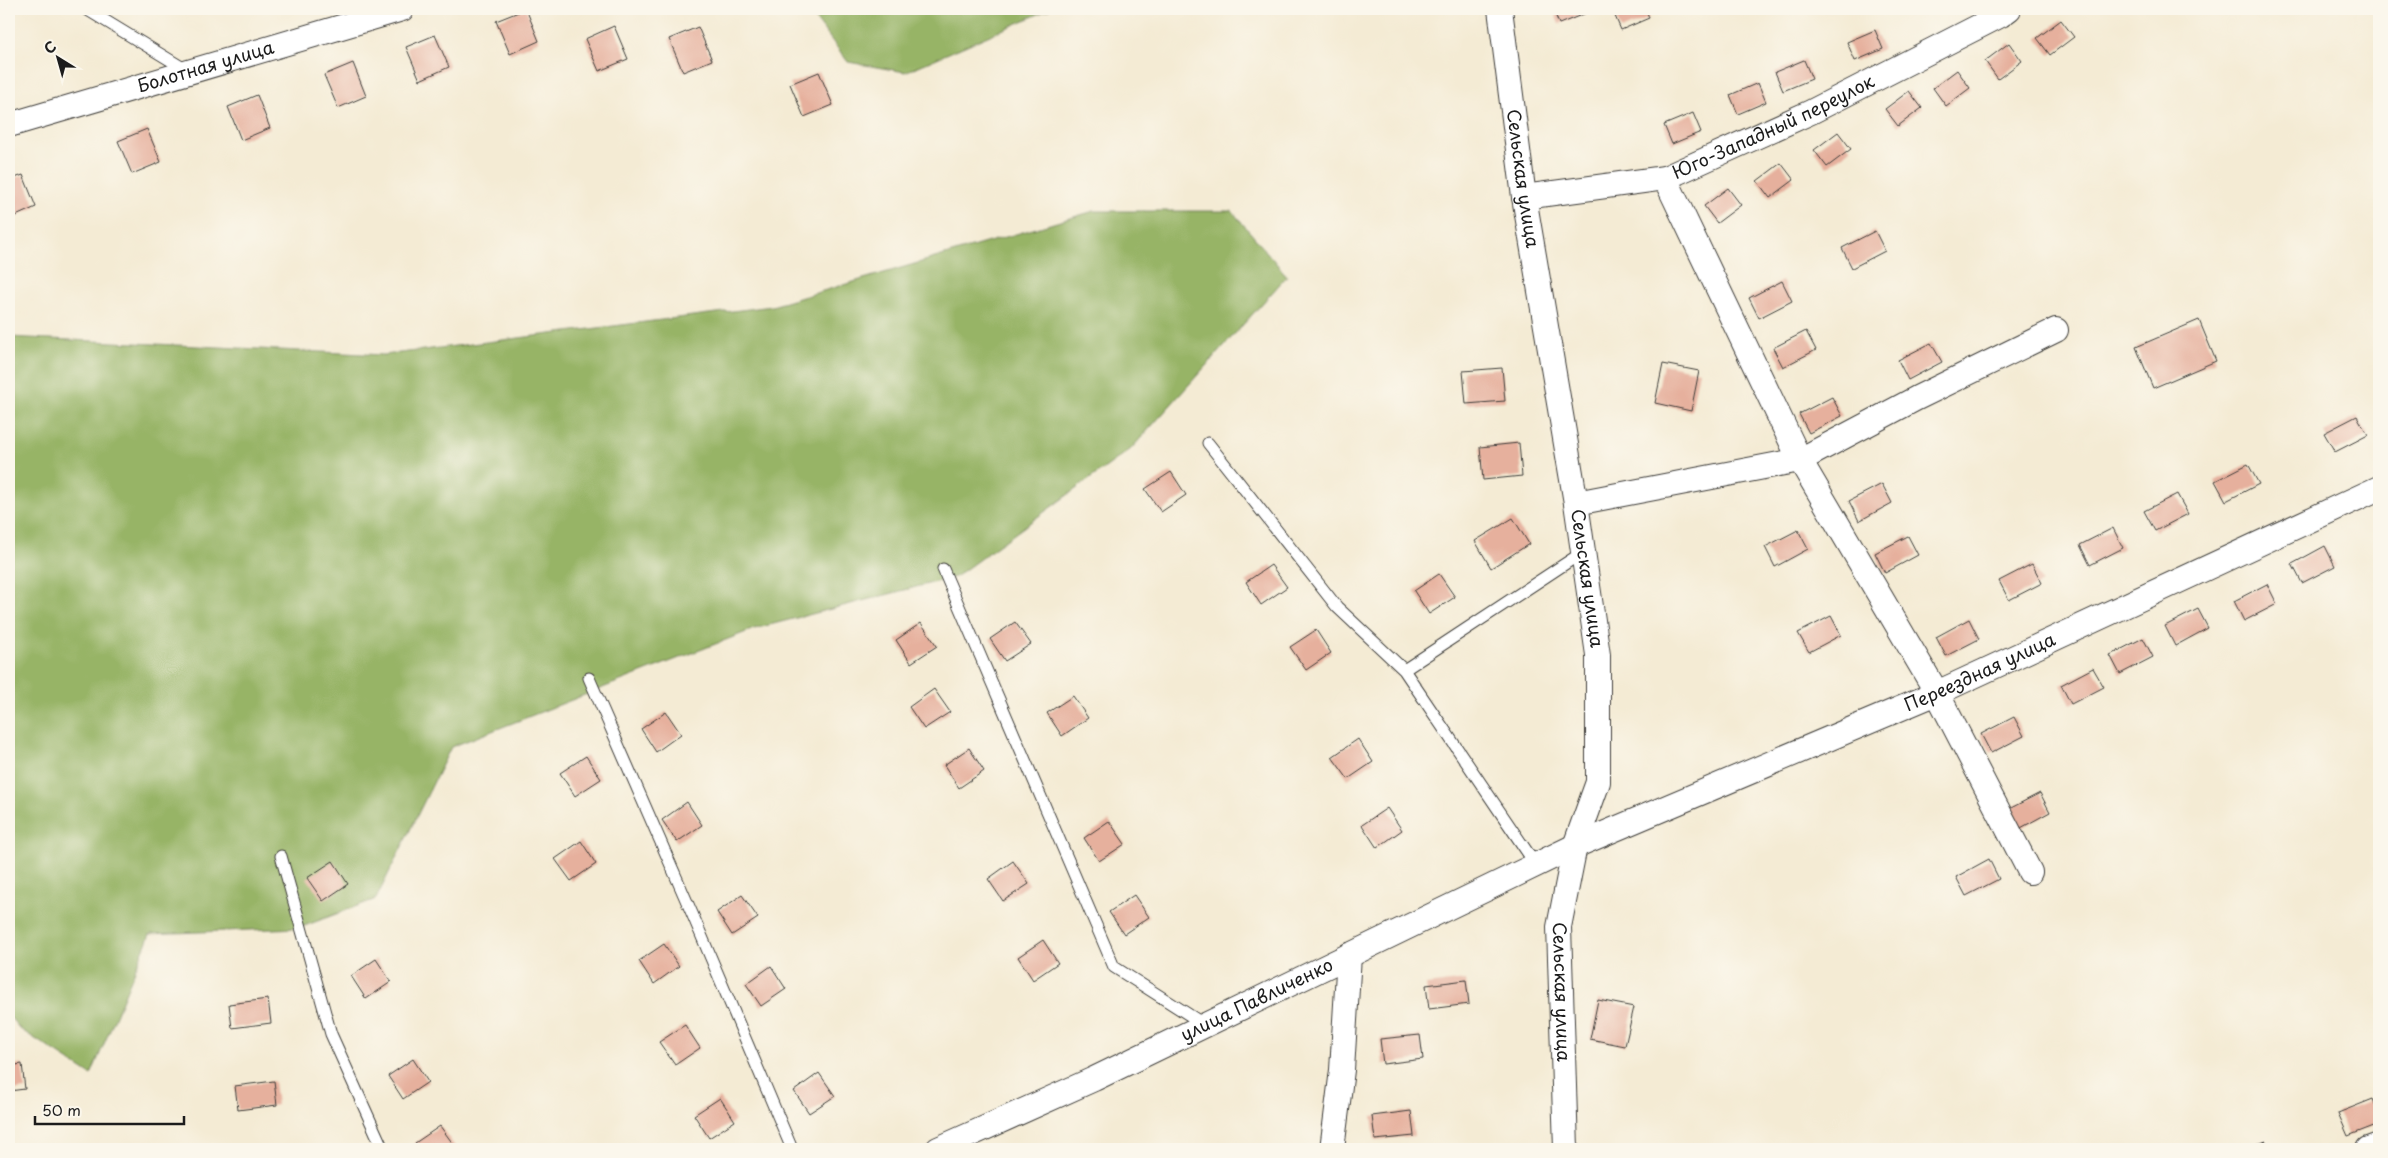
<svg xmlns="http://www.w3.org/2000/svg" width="2388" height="1158" viewBox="0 0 2388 1158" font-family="'Playpen Sans',sans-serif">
<rect width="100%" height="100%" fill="#fbf7ec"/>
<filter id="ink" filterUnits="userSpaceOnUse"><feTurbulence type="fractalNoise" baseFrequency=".02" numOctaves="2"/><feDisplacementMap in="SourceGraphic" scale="10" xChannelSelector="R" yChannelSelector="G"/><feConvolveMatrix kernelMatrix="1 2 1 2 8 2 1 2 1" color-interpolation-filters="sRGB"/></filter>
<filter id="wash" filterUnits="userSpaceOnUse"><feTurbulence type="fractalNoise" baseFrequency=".0096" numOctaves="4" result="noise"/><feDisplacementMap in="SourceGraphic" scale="20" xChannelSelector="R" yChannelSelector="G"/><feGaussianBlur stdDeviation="1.12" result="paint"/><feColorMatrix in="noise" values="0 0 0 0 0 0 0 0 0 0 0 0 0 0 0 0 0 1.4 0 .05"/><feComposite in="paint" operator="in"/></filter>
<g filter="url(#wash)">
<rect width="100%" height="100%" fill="#f4ebd4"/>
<!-- forest -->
<path fill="#97b466" stroke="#5a6841" d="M 808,9 L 1050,9 L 905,72 L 848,62 Z
M 1094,211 L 1232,211 L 1287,276 L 1131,449 L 955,577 L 754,629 L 451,747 L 376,899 L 299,928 L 150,934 L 91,1075 L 20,1029 L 9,1016 L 9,337 L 384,355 L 772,306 Z"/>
<g id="blocks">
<!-- building -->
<path fill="#e6b09d" d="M 526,9 L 539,41 L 510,54 L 496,21 Z
M 1553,9 L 1587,9 L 1589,12 L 1559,24 Z
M 1612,9 L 1646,9 L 1649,18 L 1621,30 Z
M 2061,20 L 2074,37 L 2050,55 L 2037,38 Z
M 614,26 L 628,59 L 599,71 L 585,39 Z
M 698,27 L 712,60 L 683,72 L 669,39 Z
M 1875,30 L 1883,49 L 1855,61 L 1847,42 Z
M 435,35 L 449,67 L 420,80 L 406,47 Z
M 2009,43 L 2022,61 L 1998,79 L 1985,61 Z
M 1804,60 L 1812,79 L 1783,91 L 1775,72 Z
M 353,63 L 366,96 L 338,108 L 324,75 Z
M 1957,70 L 1970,88 L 1946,106 L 1933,88 Z
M 819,72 L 833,105 L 804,117 L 790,84 Z
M 1758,83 L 1766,102 L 1738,114 L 1730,95 Z
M 1909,91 L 1922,108 L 1898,126 L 1885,109 Z
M 257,95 L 270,128 L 241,140 L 228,107 Z
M 1693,113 L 1701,132 L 1672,144 L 1664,125 Z
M 147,129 L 161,162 L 132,174 L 118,141 Z
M 1838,132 L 1851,149 L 1827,167 L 1814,150 Z
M 1781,163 L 1794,180 L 1770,198 L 1757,181 Z
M 23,175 L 36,207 L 9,219 L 9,180 Z
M 1728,188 L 1741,205 L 1717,223 L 1704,206 Z
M 1875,231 L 1885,251 L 1852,268 L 1842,248 Z
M 1782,281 L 1792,301 L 1759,318 L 1749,298 Z
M 2199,320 L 2216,361 L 2153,388 L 2136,347 Z
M 1806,331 L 1816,350 L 1783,367 L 1773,348 Z
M 1931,343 L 1942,362 L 1908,380 L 1898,360 Z
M 1663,364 L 1699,371 L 1691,411 L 1655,403 Z
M 1502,368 L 1505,401 L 1466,404 L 1463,371 Z
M 1832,397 L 1842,416 L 1809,433 L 1799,414 Z
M 2357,416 L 2368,435 L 2335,452 L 2324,433 Z
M 1519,443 L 1522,476 L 1483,480 L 1480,447 Z
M 2248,464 L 2259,484 L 2226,501 L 2215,481 Z
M 1171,472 L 1186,495 L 1161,512 L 1145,489 Z
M 1882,484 L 1892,503 L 1859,521 L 1849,501 Z
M 2177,494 L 2188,514 L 2155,531 L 2144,511 Z
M 1513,518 L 1529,544 L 1491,568 L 1475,541 Z
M 2113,528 L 2123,548 L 2090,565 L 2080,545 Z
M 1798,530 L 1808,549 L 1775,567 L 1765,547 Z
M 1908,536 L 1918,555 L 1885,573 L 1875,553 Z
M 2325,546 L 2335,566 L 2302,583 L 2292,564 Z
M 2032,564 L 2042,583 L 2009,600 L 1999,581 Z
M 1271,565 L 1287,587 L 1261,605 L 1246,582 Z
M 1439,574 L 1455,597 L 1429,614 L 1414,591 Z
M 2267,584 L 2277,604 L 2244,621 L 2234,601 Z
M 2198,609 L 2208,628 L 2175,646 L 2165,626 Z
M 1831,616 L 1841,635 L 1809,652 L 1798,633 Z
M 1969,619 L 1979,639 L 1946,656 L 1936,637 Z
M 1015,622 L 1031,644 L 1005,661 L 990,639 Z
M 921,623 L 937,646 L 911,663 L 896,640 Z
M 1316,630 L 1331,653 L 1306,670 L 1290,647 Z
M 2143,638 L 2153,657 L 2120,674 L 2110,655 Z
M 2093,668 L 2104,687 L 2071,704 L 2061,685 Z
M 934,689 L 950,712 L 924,729 L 909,707 Z
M 1073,696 L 1088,718 L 1062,736 L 1047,713 Z
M 666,712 L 681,734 L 656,752 L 641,729 Z
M 2014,717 L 2024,736 L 1991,753 L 1981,734 Z
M 1358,739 L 1373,762 L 1348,779 L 1332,757 Z
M 969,748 L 984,771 L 959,788 L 944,765 Z
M 586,756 L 601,779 L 575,796 L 560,773 Z
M 2040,793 L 2050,812 L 2017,830 L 2007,810 Z
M 687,802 L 702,825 L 677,842 L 662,820 Z
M 1387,808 L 1402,830 L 1377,848 L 1362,825 Z
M 1109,821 L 1125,844 L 1099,861 L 1084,838 Z
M 581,841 L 596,864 L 571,881 L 555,859 Z
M 1989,859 L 1999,879 L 1966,896 L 1956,877 Z
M 333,861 L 348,884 L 323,901 L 307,878 Z
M 1013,861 L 1029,884 L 1003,901 L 988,879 Z
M 742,895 L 758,918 L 732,935 L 717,912 Z
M 1134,895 L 1149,917 L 1124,934 L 1109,912 Z
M 1043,940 L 1058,963 L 1033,980 L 1018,957 Z
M 664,944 L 679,966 L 654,984 L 639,961 Z
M 376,959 L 391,982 L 366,999 L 351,976 Z
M 771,966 L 786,989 L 761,1006 L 746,984 Z
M 1466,980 L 1469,1004 L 1429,1009 L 1426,985 Z
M 268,999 L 271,1023 L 232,1028 L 229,1004 Z
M 1598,1000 L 1634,1007 L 1625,1046 L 1590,1039 Z
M 685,1025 L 700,1048 L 675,1065 L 659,1042 Z
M 1420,1035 L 1423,1059 L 1383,1064 L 1380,1039 Z
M 413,1059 L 428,1082 L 403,1099 L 388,1076 Z
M 22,1064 L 25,1089 L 9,1091 L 9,1066 Z
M 819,1073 L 835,1096 L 809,1113 L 794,1091 Z
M 274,1081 L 277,1105 L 238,1110 L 235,1086 Z
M 720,1098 L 735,1121 L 709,1138 L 694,1115 Z
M 2373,1099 L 2379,1114 L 2379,1124 L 2348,1136 L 2338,1113 Z
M 1411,1111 L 1414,1136 L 1375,1140 L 1372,1116 Z
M 440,1126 L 456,1148 L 419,1149 L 415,1143 Z
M 2266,1141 L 2269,1149 L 2245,1149 Z"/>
</g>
</g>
<g filter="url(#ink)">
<use href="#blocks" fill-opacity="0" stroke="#3c3b38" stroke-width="1"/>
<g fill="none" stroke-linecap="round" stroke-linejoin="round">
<!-- service casing -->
<g stroke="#3c3b38" stroke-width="13">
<path id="service" d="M 86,9 L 188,71
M 1208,443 L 1337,607 L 1404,670
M 943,569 L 1114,967 L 1205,1025
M 589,678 L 694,918 L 792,1149
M 281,856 L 331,1034 L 383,1149
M 1536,865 L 1404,670 L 1583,552"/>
</g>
<!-- minor casing -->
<g stroke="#3c3b38" stroke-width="26">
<g id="minor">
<path id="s1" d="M 1500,9 L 1524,197 L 1576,503 L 1598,655 L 1598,782 L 1575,846 L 1559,927 L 1566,1149"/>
<path id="s2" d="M 9,125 L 402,9"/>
<path d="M 1665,178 L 1800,460 L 1937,693 L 2030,872"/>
<path id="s3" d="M 1524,197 L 1665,178 L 1811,112 L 2001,15 L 2009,9"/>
<path d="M 1576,503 L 1800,460 L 1917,398 L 2056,330"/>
<path id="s4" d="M 938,1149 L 1094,1079 L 1575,846 L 1937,693 L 2379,488"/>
<path d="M 1332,1149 L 1342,1070 L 1349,955"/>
<path d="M 2368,1149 L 2379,1145"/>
</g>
</g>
<!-- service -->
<use href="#service" stroke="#fff" stroke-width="11"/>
<!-- minor -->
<use href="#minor" stroke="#fff" stroke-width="24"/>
</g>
</g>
<g text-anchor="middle" stroke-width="4" stroke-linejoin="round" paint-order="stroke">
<!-- street labels -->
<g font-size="18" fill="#1c1c1c" stroke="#fbf7ec">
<text dy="6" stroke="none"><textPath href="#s2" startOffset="205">Болотная улица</textPath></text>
<text dy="6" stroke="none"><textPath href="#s3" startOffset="262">Юго-Западный переулок</textPath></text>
<text dy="6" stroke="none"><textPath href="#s1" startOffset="171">Сельская улица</textPath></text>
<text dy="6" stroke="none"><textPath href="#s1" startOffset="576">Сельская улица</textPath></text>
<text dy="6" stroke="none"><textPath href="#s4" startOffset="1146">Переездная улица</textPath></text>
<text dy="6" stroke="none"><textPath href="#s1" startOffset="996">Сельская улица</textPath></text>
<text dy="6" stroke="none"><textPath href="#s4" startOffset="352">улица Павличенко</textPath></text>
</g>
</g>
<!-- margin -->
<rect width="2388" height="1158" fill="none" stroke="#fbf7ec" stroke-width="30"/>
<!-- north arrow -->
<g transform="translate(58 58) rotate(323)" stroke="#fbf7ec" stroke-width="4" paint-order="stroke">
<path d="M0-4L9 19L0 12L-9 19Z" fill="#1c1c1c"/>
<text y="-8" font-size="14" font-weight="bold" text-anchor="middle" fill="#1c1c1c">С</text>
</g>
<!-- scale -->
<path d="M35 1116v8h149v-8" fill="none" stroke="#1c1c1c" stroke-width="2.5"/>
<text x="42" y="1116" font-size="15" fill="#1c1c1c" stroke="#fbf7ec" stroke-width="4" paint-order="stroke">50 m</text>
</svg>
